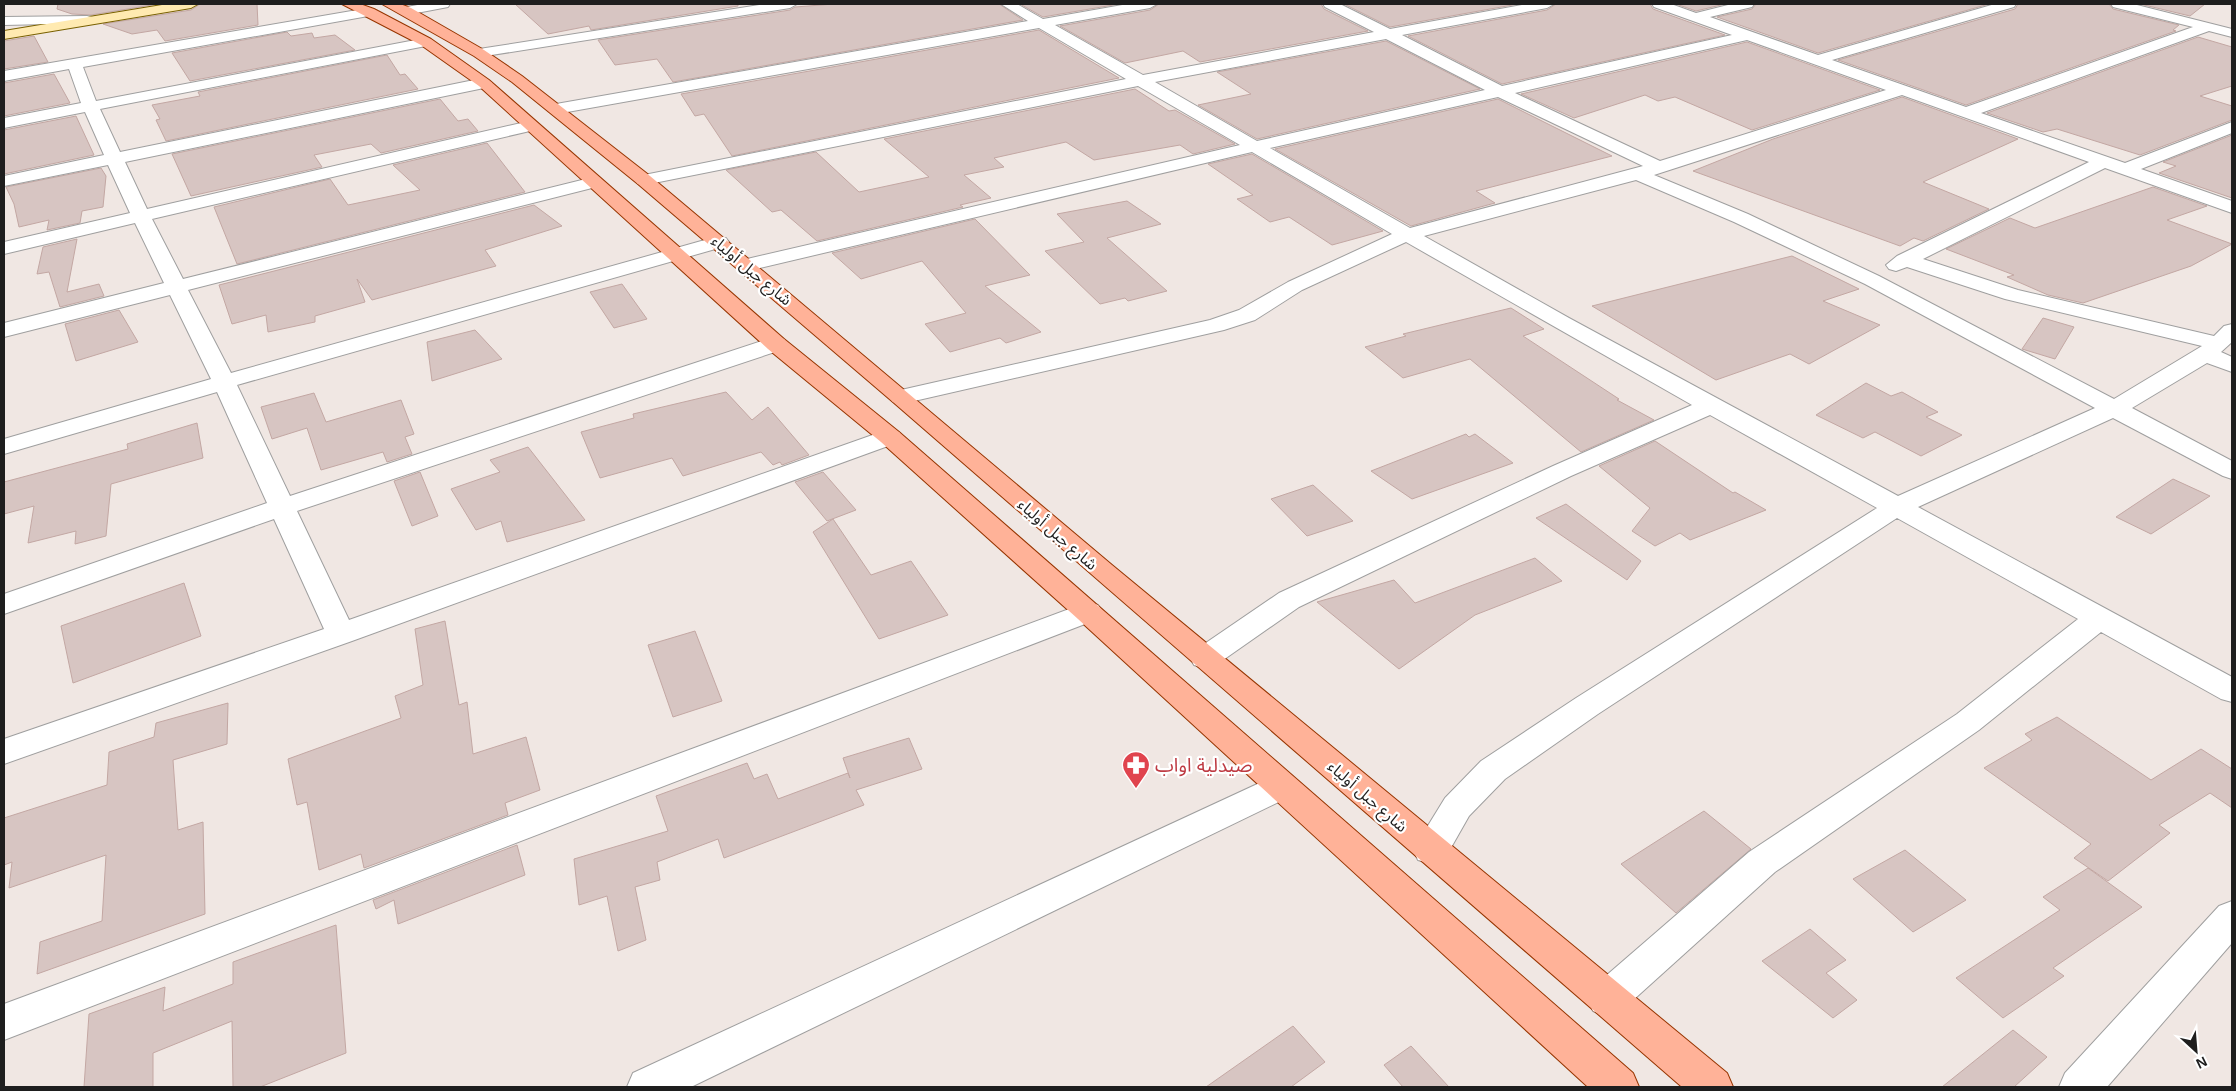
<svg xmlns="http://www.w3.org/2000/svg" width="2236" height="1091" viewBox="0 0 2236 1091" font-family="Helvetica,'Noto Sans Arabic',sans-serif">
<rect width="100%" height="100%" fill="#f0e7e3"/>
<!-- building -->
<path fill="#d7c5c2" stroke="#c3a7a3" d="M 58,4 L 158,4 L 91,15 L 72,14 L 57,9 Z
M 200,4 L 257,4 L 258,25 L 165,41 L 157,30 L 132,34 L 103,24 L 191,10 Z
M 515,4 L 738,4 L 738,6 L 591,30 L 589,26 L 548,34 Z
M 834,4 L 999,4 L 1023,20 L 673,82 L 657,59 L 615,65 L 598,40 L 790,10 L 795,7 Z
M 1020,4 L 1119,4 L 1043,17 Z
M 1159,4 L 1321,4 L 1324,9 L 1368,31 L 1200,62 L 1183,51 L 1125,63 L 1060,26 L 1150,10 Z
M 1344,4 L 1518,4 L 1390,27 Z
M 1556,4 L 1650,4 L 1653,9 L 1725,35 L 1502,84 L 1408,36 L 1547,10 Z
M 1676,4 L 1725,4 L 1696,11 Z
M 1756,4 L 1989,4 L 1818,53 L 1717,17 L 1752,9 Z
M 2018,4 L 2109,4 L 2113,9 L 2179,25 L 2173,30 L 2176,31 L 1966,105 L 1838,60 L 2015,9 Z
M 2140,4 L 2205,4 L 2190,16 Z
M 1039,30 L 1119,78 L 732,156 L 704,114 L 695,116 L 681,94 Z
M 287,32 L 291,36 L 312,33 L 314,38 L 335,35 L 355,50 L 190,81 L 172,53 Z
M 34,36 L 48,62 L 4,69 L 4,41 Z
M 2198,37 L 2232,47 L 2232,86 L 2200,96 L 2232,106 L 2232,120 L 2140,155 L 2057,129 L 2043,132 L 1987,113 Z
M 1386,41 L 1480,89 L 1257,139 L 1198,105 L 1251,94 L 1217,72 Z
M 1747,42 L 1880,90 L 1752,130 L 1675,97 L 1658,101 L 1645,95 L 1574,118 L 1521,94 Z
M 387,55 L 400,75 L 405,74 L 418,89 L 166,141 L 156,120 L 160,119 L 152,105 L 200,96 L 198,92 Z
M 54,74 L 70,103 L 4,116 L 4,83 Z
M 1135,89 L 1169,111 L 1175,110 L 1235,144 L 1193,154 L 1180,145 L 1094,160 L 1066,142 L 994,158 L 1004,167 L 964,175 L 991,198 L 960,205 L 963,207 L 817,241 L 781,210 L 772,212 L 726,170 L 816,152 L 859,192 L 929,177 L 884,139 Z
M 1902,97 L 2018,139 L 1923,182 L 1989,209 L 1923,241 L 1914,238 L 1900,246 L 1693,171 L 1773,139 Z
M 440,99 L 458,121 L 468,119 L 478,131 L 381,153 L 371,144 L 314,155 L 322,167 L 191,196 L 172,154 Z
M 1498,99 L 1612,156 L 1476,191 L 1495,203 L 1411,226 L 1275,149 Z
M 76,116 L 94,155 L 4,174 L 4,130 Z
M 2232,135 L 2232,198 L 2159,173 L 2176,166 L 2163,162 Z
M 487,143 L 525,192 L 237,264 L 214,207 L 330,179 L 348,205 L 420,190 L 393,165 Z
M 1252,154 L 1383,231 L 1332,245 L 1289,217 L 1270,222 L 1237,199 L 1253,195 L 1208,164 Z
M 101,168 L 106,176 L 103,207 L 82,211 L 80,223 L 47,230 L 49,220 L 19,227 L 14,204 L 6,187 Z
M 2153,187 L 2207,206 L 2167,220 L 2232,244 L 2191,266 L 2083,303 L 2048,295 L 2007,277 L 2014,275 L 1946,249 L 2010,218 L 2035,228 Z
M 1127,201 L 1161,224 L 1107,238 L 1167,291 L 1128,301 L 1125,298 L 1100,304 L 1045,251 L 1084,242 L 1057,214 Z
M 534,205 L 562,226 L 485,250 L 496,266 L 372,300 L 357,279 L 365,302 L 315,316 L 315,322 L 268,332 L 266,315 L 232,324 L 219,285 Z
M 975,219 L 1030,275 L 985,286 L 1041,332 L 1006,343 L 1000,338 L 950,352 L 925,324 L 966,313 L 922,261 L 861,279 L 832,253 Z
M 77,239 L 67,292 L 99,284 L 104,296 L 60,307 L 49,272 L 37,274 L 43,247 Z
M 1792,256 L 1859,289 L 1823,301 L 1880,325 L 1809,364 L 1790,354 L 1716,380 L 1592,306 Z
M 622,284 L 647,319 L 614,328 L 590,292 Z
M 1511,308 L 1544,329 L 1523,336 L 1619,399 L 1617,400 L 1654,420 L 1581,452 L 1470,359 L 1403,378 L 1365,347 L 1406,336 L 1403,334 Z
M 119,310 L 138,342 L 76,361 L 65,324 Z
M 2043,318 L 2074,327 L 2055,359 L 2022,349 Z
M 475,330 L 502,359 L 432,381 L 427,342 Z
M 1866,383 L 1891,396 L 1902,392 L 1938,412 L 1926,417 L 1962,435 L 1921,456 L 1875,432 L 1863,438 L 1816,415 Z
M 726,392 L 752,420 L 768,407 L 809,455 L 782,465 L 780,462 L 773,465 L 761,452 L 683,476 L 672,458 L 600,478 L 581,432 L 634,418 L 633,414 Z
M 314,393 L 326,422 L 401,400 L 414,434 L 405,437 L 412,454 L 387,462 L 383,452 L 321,470 L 307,428 L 272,439 L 261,407 Z
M 197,423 L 203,458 L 111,484 L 106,536 L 75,544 L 76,531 L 28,543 L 34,506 L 4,514 L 4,482 L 128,449 L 127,444 Z
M 1466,434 L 1469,437 L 1475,434 L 1513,463 L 1412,499 L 1371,471 Z
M 1655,441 L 1733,493 L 1735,492 L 1766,510 L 1690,540 L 1680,533 L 1655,546 L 1632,531 L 1650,508 L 1599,466 Z
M 528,447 L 585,520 L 507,542 L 501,521 L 476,530 L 451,489 L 500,472 L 490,460 Z
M 420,472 L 438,516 L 412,526 L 394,481 Z
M 823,472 L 856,510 L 827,521 L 795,482 Z
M 2173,479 L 2210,496 L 2151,534 L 2116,517 Z
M 1313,485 L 1353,521 L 1307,536 L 1271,499 Z
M 1566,504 L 1641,561 L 1627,580 L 1536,518 Z
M 833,519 L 871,575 L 911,561 L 948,615 L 879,639 L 813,532 Z
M 1535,558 L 1562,581 L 1475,615 L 1399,669 L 1317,602 L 1394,580 L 1415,603 Z
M 184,583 L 201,636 L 73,683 L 61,626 Z
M 445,621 L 459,705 L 467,702 L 473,754 L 526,737 L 540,790 L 505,803 L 508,815 L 364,868 L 361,854 L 319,870 L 307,802 L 297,805 L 288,759 L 401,718 L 395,696 L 423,685 L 415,629 Z
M 695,631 L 722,701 L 673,717 L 648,645 Z
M 228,703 L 227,744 L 173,760 L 178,830 L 203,822 L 205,914 L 37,974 L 40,942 L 102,921 L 106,855 L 9,888 L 12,862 L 4,865 L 4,818 L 107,785 L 109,752 L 154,737 L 156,723 Z
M 2057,717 L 2151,780 L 2201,749 L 2232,769 L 2232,808 L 2210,793 L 2159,825 L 2170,833 L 2108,881 L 2074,858 L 2091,844 L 1984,768 L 2032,740 L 2025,734 Z
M 909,738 L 922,769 L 856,790 L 864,805 L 724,858 L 718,839 L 657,862 L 660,880 L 635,887 L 646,940 L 618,951 L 607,896 L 579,905 L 574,859 L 668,831 L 656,796 L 747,763 L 754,779 L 767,774 L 778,799 L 848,773 L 850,778 L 843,758 Z
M 1704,811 L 1751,849 L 1676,913 L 1621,864 Z
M 517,845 L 525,875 L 398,924 L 394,900 L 376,909 L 373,900 Z
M 1905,850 L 1966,900 L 1913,932 L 1853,879 Z
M 2088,868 L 2142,907 L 2053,968 L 2064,976 L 2003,1018 L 1956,978 L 2060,910 L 2043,897 Z
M 336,925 L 346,1053 L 260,1087 L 233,1087 L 232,1021 L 153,1053 L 153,1087 L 84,1087 L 89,1014 L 165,987 L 163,1011 L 233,984 L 233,962 Z
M 1810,929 L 1846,960 L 1826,973 L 1857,1000 L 1833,1018 L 1762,961 Z
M 1293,1026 L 1325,1062 L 1291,1087 L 1206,1087 Z
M 2013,1030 L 2047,1057 L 2014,1087 L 1942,1087 Z
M 1411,1046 L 1449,1087 L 1403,1087 L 1384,1065 Z"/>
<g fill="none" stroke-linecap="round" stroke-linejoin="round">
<!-- street casing -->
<g stroke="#9f9f9f" stroke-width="2">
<path id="street" d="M 423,4 L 450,4 L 448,7 L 406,15 L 399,11 L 401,8 Z
M 766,4 L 797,4 L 790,8 L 479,57 L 472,53 L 479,49 Z
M 1001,4 L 1017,4 L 1043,19 L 1128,4 L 1157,4 L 1150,8 L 1055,25 L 1143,75 L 1374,32 L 1325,7 L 1323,4 L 1340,4 L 1390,29 L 1527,4 L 1554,4 L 1547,8 L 1402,35 L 1502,86 L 1732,35 L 1654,7 L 1652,4 L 1671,4 L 1696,13 L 1732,4 L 1754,4 L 1752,7 L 1710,17 L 1818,55 L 1995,4 L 2016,4 L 2014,7 L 1832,60 L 1966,107 L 2193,27 L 2113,7 L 2111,4 L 2133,4 L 2232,29 L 2232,37 L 2209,31 L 1981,113 L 2125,163 L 2232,122 L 2232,133 L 2141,169 L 2232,201 L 2232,213 L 2105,168 L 1923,259 L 2018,290 L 2214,336 L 2224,326 L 2232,324 L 2232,342 L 2221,352 L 2232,357 L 2232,372 L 2207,363 L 2132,408 L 2232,461 L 2232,479 L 2223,476 L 2113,418 L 1918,507 L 2232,677 L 2232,702 L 2221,699 L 2101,632 L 1979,730 L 1775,872 L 1621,1011 L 1607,1017 L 1593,1011 L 1587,999 L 1593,987 L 1749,852 L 1957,714 L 2078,619 L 1897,518 L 1598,714 L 1505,779 L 1469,816 L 1444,860 L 1431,864 L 1418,860 L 1413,850 L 1445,798 L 1481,761 L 1576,698 L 1877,508 L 1710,415 L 1571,476 L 1299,607 L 1216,665 L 1205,669 L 1194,665 L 1190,658 L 1194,651 L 1279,593 L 1553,466 L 1692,405 L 1406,242 L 1302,290 L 1255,320 L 1224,330 L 901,404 L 893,402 L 889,397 L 893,392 L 901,390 L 1210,320 L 1239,310 L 1288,282 L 1392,234 L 1252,152 L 747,271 L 740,269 L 737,265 L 740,261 L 747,259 L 1240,145 L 1138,86 L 644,185 L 638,184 L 635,180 L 638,176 L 644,175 L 1126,79 L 1039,28 L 556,114 L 548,109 L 556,104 L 1028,21 ZM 1386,39 L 1485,90 L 1257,141 L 1155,82 ZM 1747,40 L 1886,90 L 1660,161 L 1515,93 ZM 1902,95 L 2089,162 L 1897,256 L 1886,265 L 1889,269 L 1896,271 L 1907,267 L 2005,299 L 2202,346 L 2114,399 L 1879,276 L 1748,214 L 1654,175 ZM 1498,97 L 1643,166 L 1410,228 L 1270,148 ZM 1636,180 L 1734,222 L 1865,284 L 2095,408 L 1898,496 L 1569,318 L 1424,236 Z
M 369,8 L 376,12 L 374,15 L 83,67 L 96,101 L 426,38 L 433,42 L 426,46 L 100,109 L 120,152 L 484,78 L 492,83 L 484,88 L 125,162 L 147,209 L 530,121 L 536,122 L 538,126 L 536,130 L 530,131 L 152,219 L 183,279 L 594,177 L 600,178 L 603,182 L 600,186 L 188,290 L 231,373 L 712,238 L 726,238 L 729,242 L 726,246 L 237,385 L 290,496 L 768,339 L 776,337 L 784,339 L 787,344 L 784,349 L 297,511 L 349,620 L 881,432 L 890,430 L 899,432 L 902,437 L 899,442 L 352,641 L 4,764 L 4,739 L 324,629 L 274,519 L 4,614 L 4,594 L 267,503 L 217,392 L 4,454 L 4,439 L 211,379 L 170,295 L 4,337 L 4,323 L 164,283 L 135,223 L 4,254 L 4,242 L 130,213 L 108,165 L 4,186 L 4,176 L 104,155 L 85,112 L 4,128 L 4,118 L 81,103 L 69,69 L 4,81 L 4,71 Z
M 87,16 L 92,17 L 94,20 L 92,23 L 4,25 L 4,17 Z
M 1088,602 L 1098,605 L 1103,612 L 1098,619 L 4,1040 L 4,1004 Z
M 1281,773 L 1293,777 L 1298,786 L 1293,795 L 691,1087 L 627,1087 L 633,1073 Z
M 2232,901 L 2232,943 L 2107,1087 L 2059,1087 L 2065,1073 L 2219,906 Z"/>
</g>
<!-- secondary casing -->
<g stroke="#796000" stroke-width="2">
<path id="secondary" d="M 168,4 L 198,4 L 191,8 L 4,39 L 4,31 Z"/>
</g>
<!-- primary casing -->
<g stroke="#973500" stroke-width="2">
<path id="primary" d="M 342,4 L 360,4 L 374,9 L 431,39 L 489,80 L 784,339 L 899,432 L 1633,1073 L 1639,1087 L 1588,1087 L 1078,619 L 881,442 L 768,349 L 479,86 L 421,45 Z
M 382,4 L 400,4 L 411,8 L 484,50 L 522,76 L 650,176 L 1112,565 L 1727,1073 L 1733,1087 L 1682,1087 L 893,402 L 638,184 L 512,82 L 474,56 Z"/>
</g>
<!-- street -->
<use href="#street" fill="#fff" fill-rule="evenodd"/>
<!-- secondary -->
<use href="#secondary" fill="#ffeab1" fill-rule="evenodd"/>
<!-- primary -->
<use href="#primary" fill="#ffb298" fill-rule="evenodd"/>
</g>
<!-- icons -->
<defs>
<g id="pharmacy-pin" transform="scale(1.4375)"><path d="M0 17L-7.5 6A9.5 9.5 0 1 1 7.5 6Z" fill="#e0444e" stroke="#fff"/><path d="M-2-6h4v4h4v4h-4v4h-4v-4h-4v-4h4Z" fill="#fff"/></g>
</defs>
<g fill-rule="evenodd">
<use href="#pharmacy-pin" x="1136" y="765"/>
</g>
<g text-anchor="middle" stroke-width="4.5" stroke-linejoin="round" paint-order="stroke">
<!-- street labels -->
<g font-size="16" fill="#1e1e1e" stroke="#fff">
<text transform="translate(752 270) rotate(40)" y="6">شارع جبل أولياء</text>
<text transform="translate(1058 534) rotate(41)" y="6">شارع جبل أولياء</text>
<text transform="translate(1368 796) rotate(41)" y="6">شارع جبل أولياء</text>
</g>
<!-- near-health labels -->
<g font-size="19" fill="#be3a42" stroke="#fff" text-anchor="start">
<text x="1155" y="772">صيدلية اواب</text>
</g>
</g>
<!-- border -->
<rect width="2236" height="1091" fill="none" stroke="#1e1e1e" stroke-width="10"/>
<!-- north arrow -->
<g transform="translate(2196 1051) rotate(154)" stroke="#ffffff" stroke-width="4" paint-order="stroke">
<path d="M0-4L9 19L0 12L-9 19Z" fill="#1e1e1e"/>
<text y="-8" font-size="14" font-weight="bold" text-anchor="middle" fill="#1e1e1e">N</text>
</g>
</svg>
